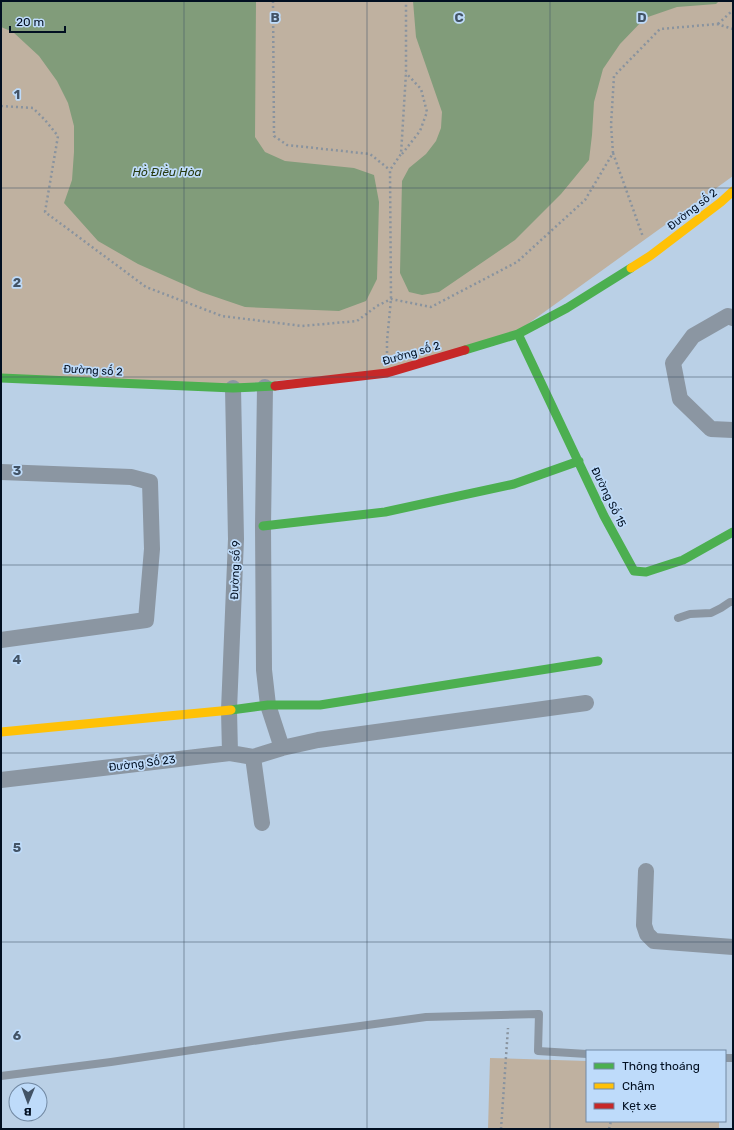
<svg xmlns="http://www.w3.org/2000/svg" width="734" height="1130" viewBox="0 0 734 1130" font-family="Rubik,sans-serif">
<rect width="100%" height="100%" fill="#bad0e6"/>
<!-- green -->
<path fill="#bfb1a0" d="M 1,1 L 733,1 L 733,176 L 518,331 L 387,370 L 233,385 L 1,377 Z
M 490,1058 L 587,1061 L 587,1121 L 719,1121 L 719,1129 L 488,1129 Z"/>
<!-- water -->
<path fill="#819c7a" d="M 1,1 L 256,1 L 255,137 L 265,152 L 285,161 L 354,168 L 374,175 L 379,202 L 377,279 L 366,301 L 339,311 L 245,307 L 201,292 L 138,264 L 98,241 L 64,203 L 72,180 L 74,152 L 74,126 L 68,103 L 57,81 L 39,56 L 13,32 L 1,27 Z
M 413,1 L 719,1 L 716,4 L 677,7 L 645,18 L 620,44 L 603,69 L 594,102 L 592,135 L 589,160 L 561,194 L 515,240 L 439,292 L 422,295 L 409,292 L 400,273 L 402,181 L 409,168 L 426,154 L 436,141 L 441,128 L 442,112 L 416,37 Z"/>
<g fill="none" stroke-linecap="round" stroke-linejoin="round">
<!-- path -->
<path stroke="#89939e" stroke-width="2.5" stroke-dasharray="2 3" stroke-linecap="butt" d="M 273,1 L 274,136 L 287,145 L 370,154 L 390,170
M 718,24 L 733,10
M 1,106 L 33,108 L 45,120 L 58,136 L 45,212 L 146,287 L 222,316 L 302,326 L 357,321 L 377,306 L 391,299 L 431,307 L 517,262 L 585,200 L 613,153 L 611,125 L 614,76 L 660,29 L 717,24 L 733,29
M 613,153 L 643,237
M 402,154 L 420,131 L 427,112 L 421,89 L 406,73
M 387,353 L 387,341 L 391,299 L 390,170 L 401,154 L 406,73 L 406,1
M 501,1129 L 508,1028
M 609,1129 L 611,1121"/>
<!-- lane -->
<path stroke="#8b96a2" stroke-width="8" d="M 678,618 L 690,614 L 711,613 L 721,608 L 730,602 L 733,602
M 725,1058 L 733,1058
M 1,1076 L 111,1062 L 287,1036 L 426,1017 L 539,1014 L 538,1051 L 587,1054"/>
<!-- street -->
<path stroke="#8b96a2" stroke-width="16" d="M 733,318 L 728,316 L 693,336 L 673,363 L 680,399 L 711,429 L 733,430
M 265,387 L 263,526 L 264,670 L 268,705 L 282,748
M 1,472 L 131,477 L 150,482 L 152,549 L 146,620 L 1,640
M 230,753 L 229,710 L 236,539 L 233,388
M 253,757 L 262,823
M 1,780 L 230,753 L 253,757 L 282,748 L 318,740 L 586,703
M 646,871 L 644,925 L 647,934 L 654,941 L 733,947"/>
<!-- fast -->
<path stroke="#4caf50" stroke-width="9" d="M 518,334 L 604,516 L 634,571 L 646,572 L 683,560 L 733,532
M 465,350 L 518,334 L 567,308 L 631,268
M 1,378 L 233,388 L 275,386
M 263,526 L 385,512 L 514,484 L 579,461
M 231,710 L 268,705 L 320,705 L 598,661"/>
<!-- slow -->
<path stroke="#ffc107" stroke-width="9" d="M 631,268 L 650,256 L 721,202 L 733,191
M 1,732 L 231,710"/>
<!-- jam -->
<path stroke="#c62828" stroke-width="9" d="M 275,386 L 387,373 L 465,350"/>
</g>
<!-- grid -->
<path fill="none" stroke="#425366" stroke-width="1" stroke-opacity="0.55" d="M 184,1 L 184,1129M 367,1 L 367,1129M 550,1 L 550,1129M 1,188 L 733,188M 1,377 L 733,377M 1,565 L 733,565M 1,753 L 733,753M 1,942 L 733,942"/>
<g text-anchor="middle" stroke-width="3.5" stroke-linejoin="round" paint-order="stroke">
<!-- street labels -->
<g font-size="11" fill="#010f21" stroke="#bedbfa">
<text transform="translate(692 209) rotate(-38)" y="4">Đường số 2</text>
<text transform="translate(411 353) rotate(-16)" y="4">Đường số 2</text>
<text transform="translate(93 370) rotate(3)" y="4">Đường số 2</text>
<text transform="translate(609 497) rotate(64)" y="4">Đường Số 15</text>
<text transform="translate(235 570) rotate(-88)" y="4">Đường số 9</text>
<text transform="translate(142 763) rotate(-7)" y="4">Đường Số 23</text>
</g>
<!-- water labels -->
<g font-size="12" font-style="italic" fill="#273a0f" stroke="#bedbfa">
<text x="167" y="176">Hồ Điều Hòa</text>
</g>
</g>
<g font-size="13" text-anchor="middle" font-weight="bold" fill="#425366" stroke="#bedbfa" stroke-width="3.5" stroke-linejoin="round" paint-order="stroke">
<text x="275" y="22">B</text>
<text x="459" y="22">C</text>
<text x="642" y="22">D</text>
<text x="17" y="99">1</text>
<text x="17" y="287">2</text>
<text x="17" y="475">3</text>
<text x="17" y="664">4</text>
<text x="17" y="852">5</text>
<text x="17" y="1040">6</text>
</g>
<!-- border -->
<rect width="734" height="1130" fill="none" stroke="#010f21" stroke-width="4"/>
<!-- legend -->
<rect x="586" y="1050" width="140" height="72" fill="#bedbfa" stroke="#7289a3"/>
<rect x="594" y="1063" width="20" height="6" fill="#4caf50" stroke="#7289a3"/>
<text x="622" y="1070" font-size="12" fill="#010f21">Thông thoáng</text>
<rect x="594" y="1083" width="20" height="6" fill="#ffc107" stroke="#7289a3"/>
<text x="622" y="1090" font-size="12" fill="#010f21">Chậm</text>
<rect x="594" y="1103" width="20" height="6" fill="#c62828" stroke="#7289a3"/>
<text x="622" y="1110" font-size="12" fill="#010f21">Kẹt xe</text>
<!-- north arrow -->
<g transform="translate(28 1102) rotate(181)"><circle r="19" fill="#bedbfa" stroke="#7289a3"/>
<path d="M0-3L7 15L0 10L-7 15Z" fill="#425366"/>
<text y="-6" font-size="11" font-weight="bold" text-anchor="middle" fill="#010f21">B</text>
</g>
<!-- scale -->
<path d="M10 26v6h55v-6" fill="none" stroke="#010f21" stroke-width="2"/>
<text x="16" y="26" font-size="12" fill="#010f21" stroke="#bedbfa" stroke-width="3" paint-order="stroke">20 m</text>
</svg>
